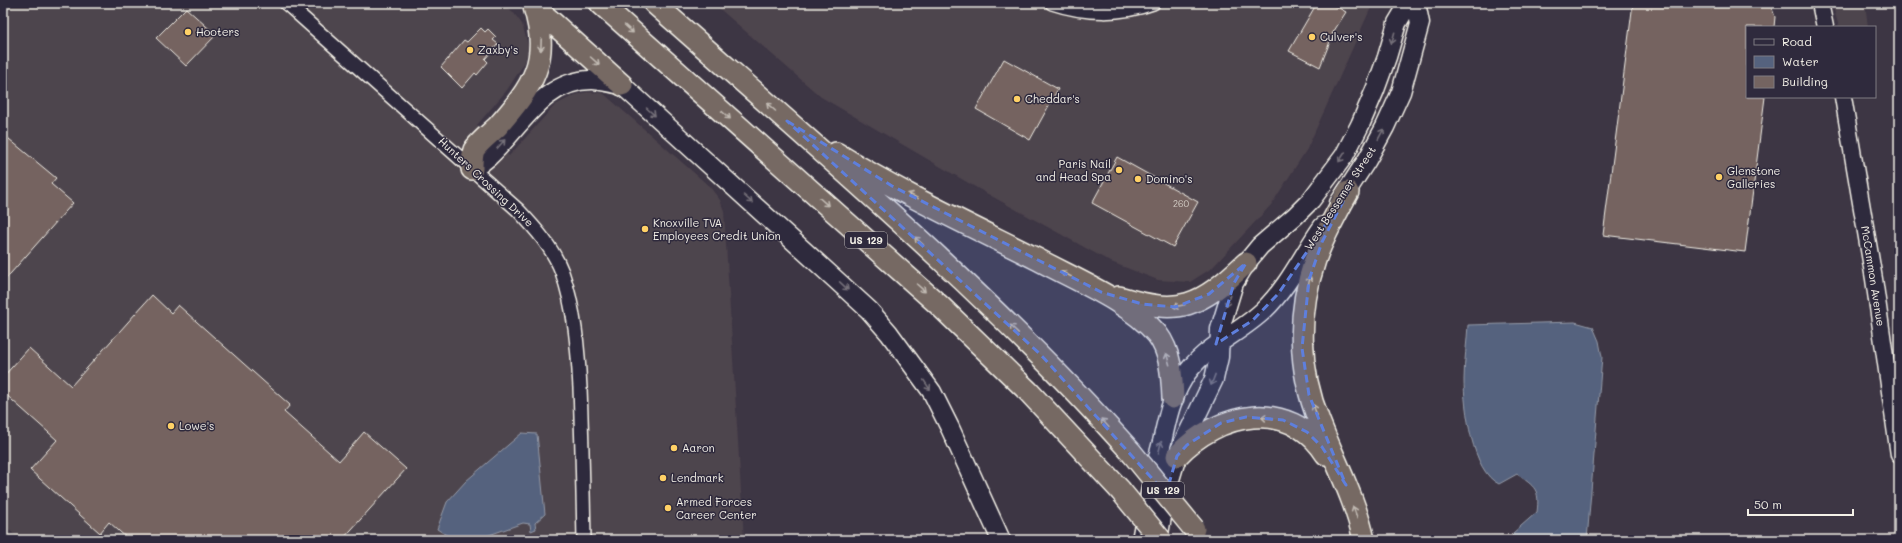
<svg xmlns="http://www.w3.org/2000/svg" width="1902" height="543" viewBox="0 0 1902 543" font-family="Mali,sans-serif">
<rect width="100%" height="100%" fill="#3d3644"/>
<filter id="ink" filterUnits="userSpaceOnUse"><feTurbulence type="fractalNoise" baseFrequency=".025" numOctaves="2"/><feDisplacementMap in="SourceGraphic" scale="8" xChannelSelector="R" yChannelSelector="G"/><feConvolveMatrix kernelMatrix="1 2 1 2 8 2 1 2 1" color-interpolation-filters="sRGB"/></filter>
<g filter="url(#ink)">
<!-- built -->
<path fill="#4e444d" d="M 3,3 L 503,3 L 513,12 L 522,24 L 529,48 L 525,62 L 507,90 L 477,125 L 509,156 L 555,105 L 575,95 L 587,92 L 603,93 L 709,186 L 720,200 L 724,211 L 744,540 L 20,540 L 3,524 Z
M 713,3 L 1373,3 L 1307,149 L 1271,205 L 1212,268 L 1190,282 L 1158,280 L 1111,262 L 977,188 L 821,97 Z
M 1832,3 L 1865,3 L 1868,27 L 1839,27 Z"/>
<!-- water -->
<path fill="#55627e" stroke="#959ba8" d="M 1575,322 L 1593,327 L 1599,341 L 1602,357 L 1587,540 L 1512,540 L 1513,533 L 1537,512 C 1540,489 1535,487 1517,474 L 1499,484 C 1472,472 1464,407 1464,380 C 1464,362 1467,343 1468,325 Z
M 522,433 L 537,434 L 545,514 L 535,523 L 536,529 L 531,531 L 530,524 L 523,523 L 478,539 L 451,538 L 437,529 L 447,502 L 466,481 Z"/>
<!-- building -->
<path fill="#746461" stroke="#f4f1e8" d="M 1317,3 L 1330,3 L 1346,12 L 1332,34 L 1333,34 L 1320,67 L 1289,51 Z
M 1633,3 L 1770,3 L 1775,17 L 1774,27 L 1747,27 L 1747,97 L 1765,97 L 1745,252 L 1603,235 Z
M 186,8 L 216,35 L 186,66 L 156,38 Z
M 481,28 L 485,32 L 488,29 L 496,37 L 493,40 L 498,44 L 485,59 L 488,62 L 477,75 L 475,73 L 462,88 L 441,67 L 464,40 L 467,42 Z
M 1004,59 L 1058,89 L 1030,140 L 976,109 Z
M 3,134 L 56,178 L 51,184 L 73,203 L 3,282 Z
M 1117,157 L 1198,202 L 1173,247 L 1092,203 Z
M 152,295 L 171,313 L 178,305 L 290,405 L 284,412 L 339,461 L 364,432 L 406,469 L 342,540 L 129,540 L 109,522 L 100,533 L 30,470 L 57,440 L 3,392 L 3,377 L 29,348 L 71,386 Z"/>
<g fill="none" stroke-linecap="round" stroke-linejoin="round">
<!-- minor casing -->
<g stroke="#f4f1e8" stroke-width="16">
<path id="minor" d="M 286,3 L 518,210 C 535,228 553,248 562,272 C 575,309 578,349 580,388 C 582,439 583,489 584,540
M 1052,3 C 1085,14 1121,15 1153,3"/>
</g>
<!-- tertiary casing -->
<g stroke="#f4f1e8" stroke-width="19">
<path id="tertiary" d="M 1820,3 L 1825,27
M 1843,97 L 1874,279 L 1899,455"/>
</g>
<!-- secondary casing -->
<g stroke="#f4f1e8" stroke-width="21">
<path id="secondary" d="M 472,169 C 486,161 493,153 504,141 C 529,113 551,80 592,80 C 602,80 613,84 622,85 L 834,278 L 869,310 L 889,333 L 932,392 L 950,428 L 1001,540
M 1339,203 L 1367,160 L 1385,127 L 1401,92 L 1420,23 L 1416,3
M 1141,540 C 1147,507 1153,474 1162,442 C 1167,419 1171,399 1183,379 C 1202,347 1238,335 1264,310 C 1289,286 1303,254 1323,226
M 1158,540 L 1166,493 L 1177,456 L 1214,379 L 1219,357 L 1220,329 L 1234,283 L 1246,263 L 1260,246 L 1295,216 L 1311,200 L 1344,156 L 1360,125 L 1375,90 L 1387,57 L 1397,23 L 1409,3"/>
</g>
<!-- trunk casing -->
<g stroke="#f4f1e8" stroke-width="24">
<path id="trunk" d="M 600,3 L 939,305 L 1028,391 L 1120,490
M 654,3 C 817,148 985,289 1131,452
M 534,6 L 622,85
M 836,153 C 900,193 969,225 1037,259 C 1074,279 1130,302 1157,334 C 1171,352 1172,376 1173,398
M 472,169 C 472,164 472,155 474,150 C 478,143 492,132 498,126 C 533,86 551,60 534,7
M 1348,192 C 1336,214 1323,237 1315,260 C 1297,313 1298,369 1319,421 C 1334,460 1355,498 1364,540
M 1119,297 C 1181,316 1199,307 1246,263
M 1177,456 C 1218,412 1289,397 1326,454"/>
</g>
<!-- minor -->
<use href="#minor" stroke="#2f2a3d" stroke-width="13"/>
<!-- tertiary -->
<use href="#tertiary" stroke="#2f2a3d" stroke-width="16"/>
<!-- secondary -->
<use href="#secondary" stroke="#2f2a3d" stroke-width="18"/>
<!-- trunk -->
<use href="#trunk" stroke="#766964" stroke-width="21"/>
<!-- trunk-bridge casing -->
<g stroke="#f4f1e8" stroke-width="24" stroke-linecap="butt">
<path id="trunk-bridge" d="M 1131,452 L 1194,529
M 1120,490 L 1161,540"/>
</g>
<!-- trunk-bridge -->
<use href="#trunk-bridge" stroke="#766964" stroke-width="21"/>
</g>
<!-- one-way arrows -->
<defs><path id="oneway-shaft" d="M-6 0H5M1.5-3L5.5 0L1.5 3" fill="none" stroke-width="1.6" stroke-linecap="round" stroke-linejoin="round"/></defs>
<g stroke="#c2bbb3">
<use href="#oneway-shaft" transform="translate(629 29) rotate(42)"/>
<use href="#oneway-shaft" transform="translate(541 45) rotate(92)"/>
<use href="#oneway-shaft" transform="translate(595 61) rotate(42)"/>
<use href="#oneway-shaft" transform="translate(771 107) rotate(-138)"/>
<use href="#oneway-shaft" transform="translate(726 115) rotate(42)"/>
<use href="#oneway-shaft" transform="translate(913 196) rotate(-153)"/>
<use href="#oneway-shaft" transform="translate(824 202) rotate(42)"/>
<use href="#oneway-shaft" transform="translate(919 241) rotate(-138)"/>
<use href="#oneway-shaft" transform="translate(1066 274) rotate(-153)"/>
<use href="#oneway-shaft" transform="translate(1309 282) rotate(-77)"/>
<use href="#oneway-shaft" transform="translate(921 288) rotate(42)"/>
<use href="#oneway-shaft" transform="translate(1179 306) rotate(168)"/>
<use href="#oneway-shaft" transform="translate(1014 329) rotate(-136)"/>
<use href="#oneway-shaft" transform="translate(1168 359) rotate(-106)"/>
<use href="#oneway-shaft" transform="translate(1315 410) rotate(-110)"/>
<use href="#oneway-shaft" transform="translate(1267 418) rotate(-175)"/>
<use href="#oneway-shaft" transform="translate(1105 423) rotate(-132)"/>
<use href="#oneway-shaft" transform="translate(1355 512) rotate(-110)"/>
</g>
<g stroke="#747079">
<use href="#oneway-shaft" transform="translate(1393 38) rotate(106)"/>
<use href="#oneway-shaft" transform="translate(651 112) rotate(42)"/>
<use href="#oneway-shaft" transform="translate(1381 134) rotate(-62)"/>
<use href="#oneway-shaft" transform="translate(501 144) rotate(-48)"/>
<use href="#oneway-shaft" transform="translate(1342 157) rotate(123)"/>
<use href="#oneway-shaft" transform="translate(748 199) rotate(42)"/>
<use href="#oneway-shaft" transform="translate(844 286) rotate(43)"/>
<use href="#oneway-shaft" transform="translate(1228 301) rotate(108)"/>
<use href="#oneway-shaft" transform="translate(1213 380) rotate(111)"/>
<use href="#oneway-shaft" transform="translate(927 385) rotate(56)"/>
<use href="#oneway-shaft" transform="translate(1160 447) rotate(-76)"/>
</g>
</g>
<!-- marked area -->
<path fill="#5e7fdd" fill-opacity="0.2" stroke="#5e7fdd" stroke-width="3" stroke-dasharray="8 5" stroke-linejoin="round" d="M 787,121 L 892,186 L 1101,292 L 1142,304 L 1175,307 L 1209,294 L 1246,263 L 1234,283 L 1216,344 L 1253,320 L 1278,294 L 1348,192 L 1322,242 L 1309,280 L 1302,348 L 1309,395 L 1346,485 L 1322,447 L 1307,432 L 1283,420 L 1246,417 L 1221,423 L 1187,445 L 1177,456 L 1166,494 L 1041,355 Z"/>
<!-- markers -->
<g fill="#ffd166" stroke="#2f2a3d" stroke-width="1.5">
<circle cx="188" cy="32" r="4"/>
<circle cx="1312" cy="37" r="4"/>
<circle cx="470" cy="50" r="4"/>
<circle cx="1017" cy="99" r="4"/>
<circle cx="1119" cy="170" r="4"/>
<circle cx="1719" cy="177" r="4"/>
<circle cx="1138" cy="179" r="4"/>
<circle cx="645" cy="229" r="4"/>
<circle cx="171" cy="426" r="4"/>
<circle cx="674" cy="448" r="4"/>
<circle cx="663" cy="478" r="4"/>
<circle cx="668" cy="508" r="4"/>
</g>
<g text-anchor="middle" stroke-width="3" stroke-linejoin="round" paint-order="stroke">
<!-- number labels -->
<g font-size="9" fill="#d4cec6">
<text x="1181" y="207">260</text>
</g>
<!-- shield labels -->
<g fill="#2f2a3d" stroke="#b9b5b5" stroke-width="1">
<rect x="845" y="232" width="42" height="16" rx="3"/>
<rect x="1142" y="482" width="42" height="16" rx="3"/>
</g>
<g font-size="10" font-weight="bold" fill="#f4f1e8">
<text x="866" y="244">US 129</text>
<text x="1163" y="494">US 129</text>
</g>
<!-- poi labels -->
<g font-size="11" fill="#f4f1e8" stroke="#2f2a3d" text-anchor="start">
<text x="196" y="36">Hooters</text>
<text x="1320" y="41">Culver's</text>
<text x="478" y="54">Zaxby's</text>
<text x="1025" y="103">Cheddar's</text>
<text x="1111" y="168" text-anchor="end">Paris Nail<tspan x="1111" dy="13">and Head Spa</tspan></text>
<text x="1727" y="175">Glenstone<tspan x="1727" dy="13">Galleries</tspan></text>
<text x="1146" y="183">Domino's</text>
<text x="653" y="227">Knoxville TVA<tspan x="653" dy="13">Employees Credit Union</tspan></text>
<text x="179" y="430">Lowe's</text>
<text x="682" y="452">Aaron</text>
<text x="671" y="482">Lendmark</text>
<text x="676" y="506">Armed Forces<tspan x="676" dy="13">Career Center</tspan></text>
</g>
<!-- street labels -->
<g font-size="11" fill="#f4f1e8" stroke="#2f2a3d">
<text transform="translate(486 182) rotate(43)" y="4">Hunters Crossing Drive</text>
<text transform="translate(1340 198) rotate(-57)" y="4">West Bessemer Street</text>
<text transform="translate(1873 276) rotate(81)" y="4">McCammon Avenue</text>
</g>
</g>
<!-- margin -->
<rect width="1902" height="543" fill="none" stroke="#2f2a3d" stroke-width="16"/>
<rect x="8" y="8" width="1886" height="527" fill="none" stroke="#f4f1e8" stroke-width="1.5" filter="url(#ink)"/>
<!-- legend -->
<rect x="1746" y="26" width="130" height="72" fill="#2f2a3d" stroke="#7e7a81"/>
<rect x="1754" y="39" width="20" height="6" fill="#2f2a3d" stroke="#7e7a81"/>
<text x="1782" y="46" font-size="12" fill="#f4f1e8">Road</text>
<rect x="1754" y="56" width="20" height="12" fill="#55627e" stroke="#7e7a81"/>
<text x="1782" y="66" font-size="12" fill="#f4f1e8">Water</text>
<rect x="1754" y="76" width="20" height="12" fill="#746461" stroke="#7e7a81"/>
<text x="1782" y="86" font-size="12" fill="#f4f1e8">Building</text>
<!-- scale -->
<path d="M1748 509v6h105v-6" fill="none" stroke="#f4f1e8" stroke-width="2"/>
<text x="1754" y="509" font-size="12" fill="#f4f1e8" stroke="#2f2a3d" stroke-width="3" paint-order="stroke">50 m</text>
</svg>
